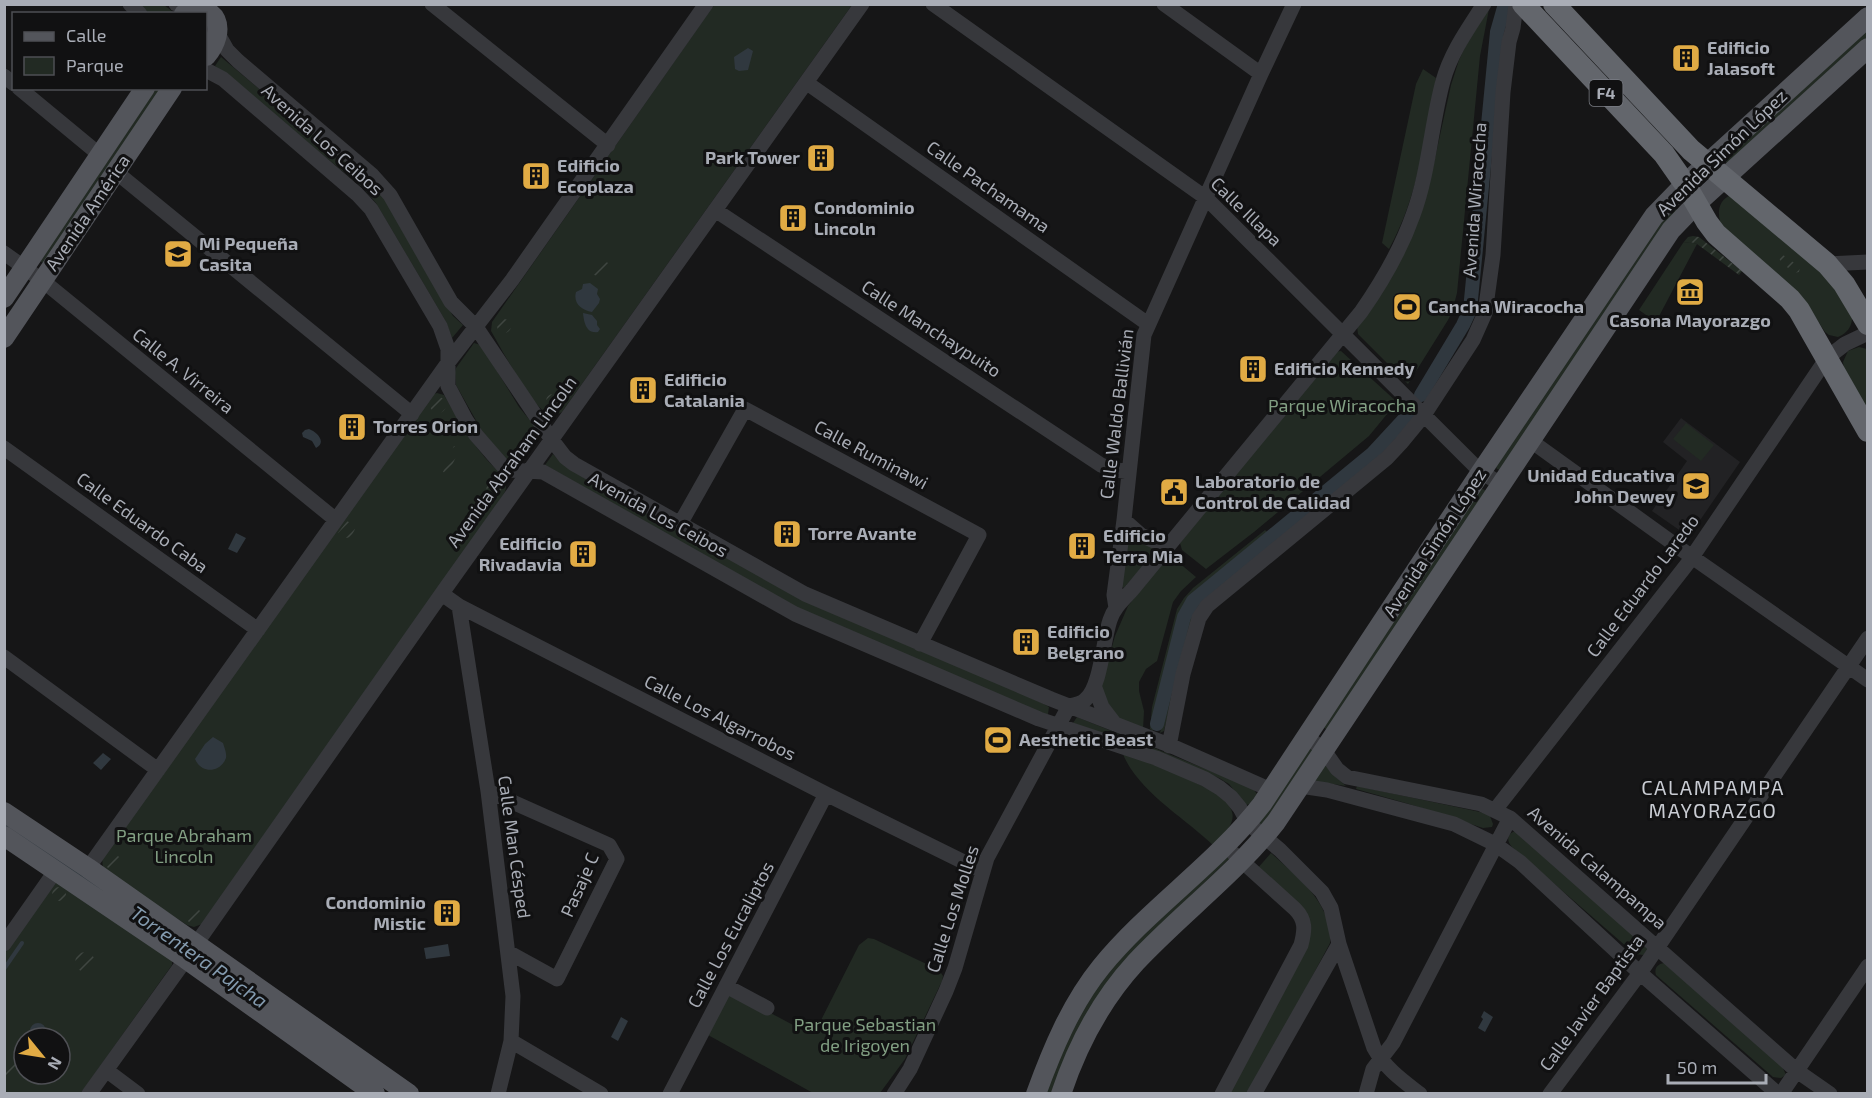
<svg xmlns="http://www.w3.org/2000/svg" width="1872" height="1098" viewBox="0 0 1872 1098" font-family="'Exo 2',sans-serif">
<defs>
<pattern id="garden-furrows" width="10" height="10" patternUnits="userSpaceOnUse" patternTransform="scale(1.5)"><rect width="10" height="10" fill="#222a23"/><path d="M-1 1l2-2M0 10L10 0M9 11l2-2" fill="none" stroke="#3f4641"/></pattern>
</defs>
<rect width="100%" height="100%" fill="#161617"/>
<!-- built -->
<path fill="#222224" d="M 1681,418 L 1740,462 L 1694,529 L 1685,534 L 1652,511 L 1687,461 L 1663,442 Z"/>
<!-- green -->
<path fill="#222a23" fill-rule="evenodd" d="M 139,5 L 164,5 L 172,11 L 170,13 L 149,13 Z
M 714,5 L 852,5 L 562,412 C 557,415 553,416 548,414 C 532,407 501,348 491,331 L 492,322 Z
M 1489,9 L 1480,56 L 1457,293 L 1452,312 L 1448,320 L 1408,384 L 1358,334 L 1357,326 L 1430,181 L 1451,85 L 1459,60 L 1468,41 Z
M 1867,28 L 1867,39 L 1730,166 L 1724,160 Z
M 221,57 L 370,181 L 385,199 L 395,215 L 453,316 L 463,325 L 452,338 L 445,320 L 376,203 L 363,188 L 215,66 Z
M 1423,69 L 1436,78 C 1426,136 1418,197 1389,249 L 1382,243 L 1416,84 Z
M 156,89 L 161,89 L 43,263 L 40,261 Z
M 1731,195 L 1823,271 L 1852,314 C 1853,325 1848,333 1838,337 L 1829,335 L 1825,332 L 1806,303 L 1723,229 C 1717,217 1716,201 1731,195 Z
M 1676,208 L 1677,210 L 1500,470 L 1497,469 L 1496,467 L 1659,220 Z
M 1690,242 L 1697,244 L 1656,322 L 1639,310 L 1683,243 Z
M 474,343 L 481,345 L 519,407 L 537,429 L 537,440 L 520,462 L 517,464 L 508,461 L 482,431 L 456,385 L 455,372 L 456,368 Z
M 1859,347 L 1867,349 L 1867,413 L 1844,369 L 1843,362 L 1848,351 Z
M 1341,351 L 1397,402 L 1369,436 L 1254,532 L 1206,569 L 1182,550 L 1180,543 L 1333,352 Z
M 437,393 L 444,395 C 456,415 467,437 483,455 C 488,462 505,476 506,485 C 507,491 502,497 499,502 L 202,924 L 194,927 L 187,925 L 107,873 L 103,868 L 102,858 L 433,394 Z
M 1686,423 L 1714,445 L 1701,461 L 1673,439 Z
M 553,454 L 559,461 L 667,524 L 1044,704 L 1049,707 L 1048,714 L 1044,714 L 800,610 L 545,465 Z
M 1482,489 L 1485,490 L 1485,493 L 1329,729 L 1326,729 L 1323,727 L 1480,490 Z
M 1265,530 L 1267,532 L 1198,590 L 1188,601 L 1182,611 L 1153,731 L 1150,729 L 1152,707 L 1177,609 L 1184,598 L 1193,588 Z
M 1131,534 L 1157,550 L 1124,588 L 1121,586 L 1127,536 Z
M 1273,539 L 1276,542 L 1207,601 L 1175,685 L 1164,731 L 1160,733 L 1189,616 L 1194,606 Z
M 1167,556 L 1172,557 L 1196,577 L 1181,591 L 1173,602 L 1157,661 L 1146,669 L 1139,682 L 1139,691 L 1144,711 L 1143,730 L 1121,721 L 1102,698 L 1102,683 L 1115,636 L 1128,606 Z
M 1077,717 L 1238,782 L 1254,790 L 1257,794 L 1250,804 L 1246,805 L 1229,784 L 1219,778 L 1073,723 Z
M 1308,747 L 1313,750 L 1262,825 L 1257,823 Z
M 1122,752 L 1145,759 L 1215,792 C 1243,814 1234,823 1214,846 C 1185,818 1137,791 1122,752 Z
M 1325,760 L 1335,776 L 1346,786 L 1312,781 Z
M 1357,786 L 1485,813 L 1490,816 L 1493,824 L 1492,827 L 1483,828 L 1409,804 L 1356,789 Z
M 1516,831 L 1650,949 L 1643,955 L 1635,954 L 1512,847 C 1506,841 1507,833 1516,831 Z
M 1271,853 C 1297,877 1333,903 1330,943 L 1250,1093 L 1227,1094 L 1309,934 L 1257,869 Z
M 1226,854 L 1230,858 L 1164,922 L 1067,1052 L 1051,1093 L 1044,1094 L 1051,1072 L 1088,999 L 1119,959 Z
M 54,883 L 58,883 L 172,959 L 172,965 L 81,1093 L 5,1094 L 5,953 L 49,887 ZM 24,1038 L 60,1038 L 60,1074 L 24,1074 Z
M 868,938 L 874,939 L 939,970 L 943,976 L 942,981 L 905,1059 L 880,1093 L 813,1093 L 708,1035 L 727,996 L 735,994 L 810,1034 L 814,1034 L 859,945 Z
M 1664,963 L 1782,1066 L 1786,1075 L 1781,1078 L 1773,1077 L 1656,975 C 1654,969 1657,964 1664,963 Z"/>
<!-- garden -->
<path fill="url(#garden-furrows)" d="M 1693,236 L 1699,237 L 1742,271 L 1739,275 L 1697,244 L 1690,242 L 1683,243 L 1688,237 Z
M 1783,255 L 1800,267 L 1799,272 L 1794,273 L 1781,262 L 1779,258 Z
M 599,259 L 613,265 L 604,279 L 592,274 Z
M497 326a7 7 0 1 1 14 0a7 7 0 1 1-14 0Z
M546 401a7 7 0 1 1 14 0a7 7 0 1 1-14 0Z
M430 405a8 8 0 1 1 16 0a8 8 0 1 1-16 0Z
M 454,446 L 460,448 L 448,474 L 443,472 Z
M486 486a8 8 0 1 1 16 0a8 8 0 1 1-16 0Z
M 347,521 L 352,524 L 355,529 L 351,537 L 346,538 L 338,533 Z
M106 863a8 8 0 1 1 16 0a8 8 0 1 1-16 0Z
M52 894a7 7 0 1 1 14 0a7 7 0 1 1-14 0Z
M185 915a8 8 0 1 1 16 0a8 8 0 1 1-16 0Z
M75 962a10 10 0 1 1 20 0a10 10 0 1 1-20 0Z
M 23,1046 L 24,1059 L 7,1085 L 5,1083 L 5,1074 Z"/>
<!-- water -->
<path fill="#30383f" d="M 748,48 L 753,51 L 748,70 L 739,71 L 735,69 L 734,57 Z
M 590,283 L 598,289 L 597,294 L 600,299 L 599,303 L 592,312 C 581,310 573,303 576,292 L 582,289 L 583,284 Z
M 583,313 L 592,315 L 597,321 L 597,325 L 600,329 L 598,332 C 586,334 584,322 583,313 Z
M 309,429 C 317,432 327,442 316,448 L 312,441 L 303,437 L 302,433 L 305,430 Z
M 236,533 L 246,538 L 237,553 L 228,549 Z
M 213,737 L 223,743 C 224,747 227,753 226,758 C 221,772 202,775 195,759 L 205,744 Z
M 103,753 L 111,759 L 101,770 L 93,763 Z
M 448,944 L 450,956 L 426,959 L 424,948 Z
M 1484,1011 L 1493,1017 L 1485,1032 L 1478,1028 L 1483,1019 L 1481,1017 Z
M 621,1017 L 628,1021 L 618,1041 L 611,1037 Z
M30 1031a8 8 0 1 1 16 0a8 8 0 1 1-16 0Z"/>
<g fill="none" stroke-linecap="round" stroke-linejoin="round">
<!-- stream -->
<path stroke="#30383f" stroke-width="4" d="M 4,824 L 101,889
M 4,969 L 22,943"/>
<!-- canal -->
<path stroke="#30383f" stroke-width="14" d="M 1421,395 L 1463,325 L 1470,310 L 1497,32 L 1505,4
M 1157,724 L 1184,617 L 1193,601 L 1372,454 L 1409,414"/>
<!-- minor -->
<path stroke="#37383c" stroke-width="15" d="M 130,4 L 140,14
M 176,4 L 191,9
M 432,4 L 608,145
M 933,4 L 1206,198 L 1481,472 L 1501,484
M 1164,4 L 1261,74
M 218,34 L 227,50 L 238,61 L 372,175 L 390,195 L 451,302 L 476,327 L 552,440 L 565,457 L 574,464 L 805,594 L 1051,699 L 1174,747 L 1271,790
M 206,70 L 223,79 L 357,194 L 371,209 L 440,326 L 448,349 L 448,386 L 466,420 L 476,435 L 503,466 L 508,470 L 543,472 L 795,614 L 1039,719 L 1156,758 L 1205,779 L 1220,788 L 1231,797 L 1240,808 L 1248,823 L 1280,850 L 1322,892 L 1331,908 L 1339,944 L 1374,1048 C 1385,1068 1402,1080 1420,1094
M 4,76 L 14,84
M 807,83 L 1148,324
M 19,88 L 100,155
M 116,172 L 412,414
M 715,210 L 1101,465 L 1111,469 L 1129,472
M 4,253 L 43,281 L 336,520
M 1827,264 L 1868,262
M 1531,441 L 1692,557 L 1868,680
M 4,448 L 258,630
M 1124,520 L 1141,535 L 1167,547
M 680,524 L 745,409 L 979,535 L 920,644
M 442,594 L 459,606 L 826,794 L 982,871
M 459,606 L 488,791 L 513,996 L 511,1041 L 498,1094
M 1116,608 L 1114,595 L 1124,520 L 1144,335 L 1261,74 L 1294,4
M 4,657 L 158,770
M 1095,688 L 1102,707 L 1115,724
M 1069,706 C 1075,705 1082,704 1086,699 C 1101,686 1103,640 1110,620 C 1114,607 1124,599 1132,590 L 1361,312 C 1382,282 1401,249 1413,215 C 1429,172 1431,125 1443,81 C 1451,52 1468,29 1484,4
M 1307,737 L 1323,749 L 1337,769 L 1347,777 L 1481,804 L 1510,818 L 1797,1071 L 1830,1094
M 1169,746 L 1183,674 L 1199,618 L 1207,606 L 1387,458 L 1401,443 L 1424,415 L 1473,340 L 1485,313 L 1493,255 L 1503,92 L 1509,42 L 1513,28 L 1516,4
M 1300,786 L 1327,790 L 1454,824 L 1495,844 L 1520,862 L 1640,973 L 1778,1094
M 488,791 L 609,845 L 617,859 L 557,979 L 508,952
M 1495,810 L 1688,563 L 1827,358 L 1845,344 L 1868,333
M 88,868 L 447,364 L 512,280 L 706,4
M 4,944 L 56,870
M 196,944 L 445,589 L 862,4
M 726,986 L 767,1008
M 511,1041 L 601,1094
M 106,1070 L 138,1094
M 89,1094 L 186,959
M 670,1094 L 826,794
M 894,1094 L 910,1069 L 946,991 L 955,968 L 987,858 L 1069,706
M 1222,1094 L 1301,945 C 1305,930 1306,920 1295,909 L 1234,854
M 1254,1094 L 1339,944
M 1366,1094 L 1373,1069 L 1393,1043 L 1510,818
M 1550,1094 L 1640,973 L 1868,638
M 1781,1094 L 1868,966"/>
<!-- major -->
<path stroke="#53555b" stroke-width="20" d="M 184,14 C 217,0 228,30 206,56
M 4,298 L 145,88
M 4,338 L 172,88
M 4,812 L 88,868 L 409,1094
M 4,836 L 186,959 L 375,1094
M 1036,1094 C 1052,1050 1071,1004 1101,967 C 1149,908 1215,865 1262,804 L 1481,472 L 1654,216 L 1685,184 L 1868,17
M 1061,1094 C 1077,1046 1102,999 1136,962 C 1181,914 1235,874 1276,822 L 1671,230 L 1696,204 L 1868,48"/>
<!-- highway -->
<path stroke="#63666c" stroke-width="22" d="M 1523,4 L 1664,154 L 1685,184 L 1707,222 L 1716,234 L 1790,299 L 1799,310 L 1868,431
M 1554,4 L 1691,150 L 1827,264 L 1844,284 L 1868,324"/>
</g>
<!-- icons -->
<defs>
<g id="building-square" transform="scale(1.5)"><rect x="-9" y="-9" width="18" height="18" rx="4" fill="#e1ab44" stroke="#111112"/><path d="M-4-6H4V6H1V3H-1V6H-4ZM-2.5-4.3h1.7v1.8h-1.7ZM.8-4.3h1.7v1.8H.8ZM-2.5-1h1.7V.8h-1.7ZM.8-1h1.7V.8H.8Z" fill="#111"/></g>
<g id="school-square" transform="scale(1.5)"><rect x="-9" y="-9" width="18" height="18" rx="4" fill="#e1ab44" stroke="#111112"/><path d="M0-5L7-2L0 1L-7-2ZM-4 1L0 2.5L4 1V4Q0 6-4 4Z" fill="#111"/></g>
<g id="museum-square" transform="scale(1.5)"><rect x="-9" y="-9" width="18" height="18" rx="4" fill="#e1ab44" stroke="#111112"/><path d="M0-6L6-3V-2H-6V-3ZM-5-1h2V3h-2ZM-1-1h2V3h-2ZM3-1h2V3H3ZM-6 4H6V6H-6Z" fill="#111"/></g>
<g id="stadium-square" transform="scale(1.5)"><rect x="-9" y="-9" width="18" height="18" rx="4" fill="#e1ab44" stroke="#111112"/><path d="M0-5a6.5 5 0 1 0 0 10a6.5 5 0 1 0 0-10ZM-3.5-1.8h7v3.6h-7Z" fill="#111"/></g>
<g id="civic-square" transform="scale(1.5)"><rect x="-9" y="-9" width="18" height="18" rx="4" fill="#e1ab44" stroke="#111112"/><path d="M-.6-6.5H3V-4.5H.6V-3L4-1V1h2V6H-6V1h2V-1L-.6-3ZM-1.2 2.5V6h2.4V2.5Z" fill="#111"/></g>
</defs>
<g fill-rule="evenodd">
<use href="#building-square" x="1686" y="58"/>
<use href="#building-square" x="821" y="158"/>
<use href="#building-square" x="536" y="176"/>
<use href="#building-square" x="793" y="218"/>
<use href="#school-square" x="178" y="254"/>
<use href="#museum-square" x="1690" y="292"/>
<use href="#stadium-square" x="1407" y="307"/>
<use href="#building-square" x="1253" y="369"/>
<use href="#building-square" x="643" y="390"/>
<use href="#building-square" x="352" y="427"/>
<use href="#school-square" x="1696" y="486"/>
<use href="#civic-square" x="1174" y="492"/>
<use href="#building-square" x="787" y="534"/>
<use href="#building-square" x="1082" y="546"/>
<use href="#building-square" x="583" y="554"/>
<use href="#building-square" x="1026" y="642"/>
<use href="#stadium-square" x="998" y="740"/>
<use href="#building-square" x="447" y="913"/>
</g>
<g text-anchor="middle" stroke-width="6" stroke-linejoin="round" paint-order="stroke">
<!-- shield labels -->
<rect fill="#111112" stroke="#7b7e85" stroke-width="1.5" x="1589.5" y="80" width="33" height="26" rx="4.5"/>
<g font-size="16" font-weight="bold" fill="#a9adb6">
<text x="1606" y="99">F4</text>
</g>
<!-- poi labels -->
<g font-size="18" font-weight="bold" fill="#a9adb6" stroke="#111112" text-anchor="start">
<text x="1707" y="54">Edificio<tspan x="1707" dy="21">Jalasoft</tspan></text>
<text x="800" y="164" text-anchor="end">Park Tower</text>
<text x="557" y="172">Edificio<tspan x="557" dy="21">Ecoplaza</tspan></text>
<text x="814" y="214">Condominio<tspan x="814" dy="21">Lincoln</tspan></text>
<text x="199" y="250">Mi Pequeña<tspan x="199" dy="21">Casita</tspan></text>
<text x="1428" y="313">Cancha Wiracocha</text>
<text x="1690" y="327" text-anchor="middle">Casona Mayorazgo</text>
<text x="1274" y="375">Edificio Kennedy</text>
<text x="664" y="386">Edificio<tspan x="664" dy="21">Catalania</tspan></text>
<text x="373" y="433">Torres Orion</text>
<text x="1675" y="482" text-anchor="end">Unidad Educativa<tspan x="1675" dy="21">John Dewey</tspan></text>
<text x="1195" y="488">Laboratorio de<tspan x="1195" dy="21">Control de Calidad</tspan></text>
<text x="808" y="540">Torre Avante</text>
<text x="1103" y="542">Edificio<tspan x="1103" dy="21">Terra Mia</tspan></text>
<text x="562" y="550" text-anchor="end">Edificio<tspan x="562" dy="21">Rivadavia</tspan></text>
<text x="1047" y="638">Edificio<tspan x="1047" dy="21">Belgrano</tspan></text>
<text x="1019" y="746">Aesthetic Beast</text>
<text x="426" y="909" text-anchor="end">Condominio<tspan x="426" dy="21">Mistic</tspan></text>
</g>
<!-- street labels -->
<g font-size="18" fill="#a9adb6" stroke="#111112">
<text transform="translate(322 140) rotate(42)" y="6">Avenida Los Ceibos</text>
<text transform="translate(1722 153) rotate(-44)" y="6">Avenida Simón López</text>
<text transform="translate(988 187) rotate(35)" y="6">Calle Pachamama</text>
<text transform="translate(1475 200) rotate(-86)" y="6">Avenida Wiracocha</text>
<text transform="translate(1246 212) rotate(44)" y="6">Calle Illapa</text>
<text transform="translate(88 213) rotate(-56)" y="6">Avenida América</text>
<text transform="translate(931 329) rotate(33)" y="6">Calle Manchaypuito</text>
<text transform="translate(183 371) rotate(39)" y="6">Calle A. Virreira</text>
<text transform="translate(1117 414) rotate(-83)" y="6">Calle Waldo Ballivián</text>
<text transform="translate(871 455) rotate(28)" y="6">Calle Ruminawi</text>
<text transform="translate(512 462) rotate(-54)" y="6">Avenida Abraham Lincoln</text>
<text transform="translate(658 515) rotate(29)" y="6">Avenida Los Ceibos</text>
<text transform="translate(142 523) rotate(36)" y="6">Calle Eduardo Caba</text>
<text transform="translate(1435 543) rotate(-57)" y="6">Avenida Simón López</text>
<text transform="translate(1643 586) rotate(-53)" y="6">Calle Eduardo Laredo</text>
<text transform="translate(720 718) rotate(27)" y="6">Calle Los Algarrobos</text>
<text transform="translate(514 847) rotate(82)" y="6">Calle Man Césped</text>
<text transform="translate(1597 868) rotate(41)" y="6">Avenida Calampampa</text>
<text transform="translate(580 885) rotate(-66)" y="6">Pasaje C</text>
<text transform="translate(953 909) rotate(-72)" y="6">Calle Los Molles</text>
<text transform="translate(731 935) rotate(-62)" y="6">Calle Los Eucaliptos</text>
<text transform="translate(1592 1003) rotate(-54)" y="6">Calle Javier Baptista</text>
</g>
<!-- park labels -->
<g font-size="18" fill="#829f83" stroke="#111112">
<text x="1342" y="412">Parque Wiracocha</text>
<text x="184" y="842">Parque Abraham<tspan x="184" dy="21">Lincoln</tspan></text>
<text x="865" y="1031">Parque Sebastian<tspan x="865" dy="21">de Irigoyen</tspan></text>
</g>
<!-- neighbourhood labels -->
<g font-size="20" letter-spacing="1.5" fill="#c9ccd3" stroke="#111112">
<text x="1713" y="795">CALAMPAMPA<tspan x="1713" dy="23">MAYORAZGO</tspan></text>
</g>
<!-- water labels -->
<g font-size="20" font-style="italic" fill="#839aae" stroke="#111112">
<text transform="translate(199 957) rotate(35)" y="7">Torrentera Pajcha</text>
</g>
</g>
<!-- border -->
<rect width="1872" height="1098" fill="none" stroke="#a9adb6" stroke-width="12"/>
<!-- legend -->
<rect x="12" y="12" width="195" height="78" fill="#111112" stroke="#4e4f54" stroke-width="1.5"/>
<rect x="24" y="32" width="30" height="9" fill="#53555b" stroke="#4e4f54" stroke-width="1.5"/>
<text x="66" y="42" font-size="18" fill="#a9adb6">Calle</text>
<rect x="24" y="57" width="30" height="18" fill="#222a23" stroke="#4e4f54" stroke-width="1.5"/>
<text x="66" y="72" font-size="18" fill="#a9adb6">Parque</text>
<!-- north arrow -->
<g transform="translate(42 1056) rotate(120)"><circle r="28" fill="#111112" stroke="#4e4f54" stroke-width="1.5"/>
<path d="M0-4.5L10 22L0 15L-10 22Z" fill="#e1ab44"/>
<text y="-9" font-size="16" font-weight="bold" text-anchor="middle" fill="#a9adb6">N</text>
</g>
<!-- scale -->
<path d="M1668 1074v9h98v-9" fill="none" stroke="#a9adb6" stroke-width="3"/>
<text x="1677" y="1074" font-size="18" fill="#a9adb6" stroke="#111112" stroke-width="4.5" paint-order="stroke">50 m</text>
</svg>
